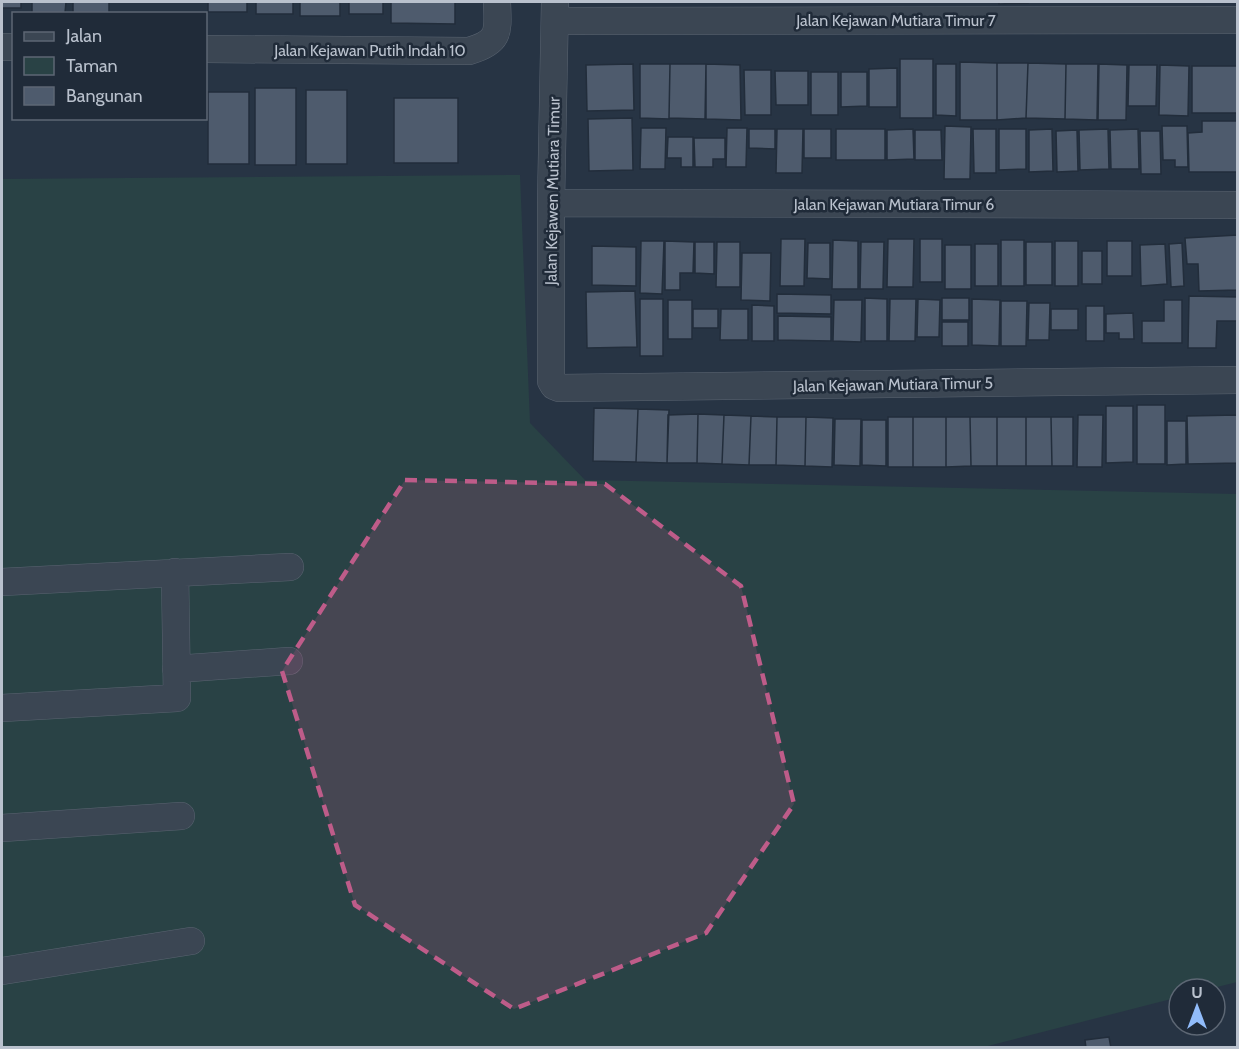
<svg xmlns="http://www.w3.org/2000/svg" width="1239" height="1049" viewBox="0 0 1239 1049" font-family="Cabin,sans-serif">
<rect width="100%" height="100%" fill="#273444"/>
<!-- green -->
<path fill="#294245" d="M 520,175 L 530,423 L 585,480 L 1237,494 L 1237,982 L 1209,989 L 1179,989 L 1179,997 L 984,1047 L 2,1047 L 2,179 Z"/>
<!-- building -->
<path fill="#4e5b6d" stroke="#222d3b" stroke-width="1.5" d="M 2,2 L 21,2 L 21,8 L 2,8 Z
M 32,2 L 66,2 L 65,13 L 32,13 Z
M 73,2 L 109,2 L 109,14 L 73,13 Z
M 208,2 L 247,2 L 247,12 L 208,12 Z
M 256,2 L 293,2 L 293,14 L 256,14 Z
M 300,2 L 340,2 L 340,16 L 300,16 Z
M 349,2 L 383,2 L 383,14 L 349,14 Z
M 391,2 L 455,2 L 455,24 L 391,23 Z
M 999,2 L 1028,2 L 1028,3 L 999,4 Z
M 900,59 L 933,59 L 933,118 L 900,118 Z
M 960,62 L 997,63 L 997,120 L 960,120 Z
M 997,63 L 1028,63 L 1026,118 L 997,120 Z
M 1028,63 L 1066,64 L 1065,119 L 1026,118 Z
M 633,64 L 634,110 L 587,111 L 586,65 Z
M 640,64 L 670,64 L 669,119 L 640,118 Z
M 670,64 L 706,64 L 705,119 L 669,118 Z
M 706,64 L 740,65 L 741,120 L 706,119 Z
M 936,64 L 956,64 L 956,116 L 936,115 Z
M 1066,64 L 1098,64 L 1097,120 L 1065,119 Z
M 1099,64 L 1127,65 L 1126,120 L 1098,120 Z
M 1129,65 L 1157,65 L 1156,106 L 1128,106 Z
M 1160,65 L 1189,66 L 1188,116 L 1159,115 Z
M 1192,66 L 1238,66 L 1238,113 L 1192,113 Z
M 897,68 L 897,107 L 869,107 L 869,69 Z
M 744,70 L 771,70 L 771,115 L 745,115 Z
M 775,71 L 808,71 L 808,105 L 776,105 Z
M 811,72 L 838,72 L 838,115 L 811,115 Z
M 841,72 L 867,72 L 867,106 L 841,107 Z
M 255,88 L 296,88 L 296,165 L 255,165 Z
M 306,90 L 347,90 L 347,164 L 306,164 Z
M 208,92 L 249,92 L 249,164 L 208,164 Z
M 394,98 L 458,98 L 458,163 L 394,163 Z
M 632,118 L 633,170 L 589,171 L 588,119 Z
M 1202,121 L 1238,121 L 1238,172 L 1189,172 L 1188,133 L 1202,132 Z
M 945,126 L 971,127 L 970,179 L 944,179 Z
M 1162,126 L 1187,126 L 1188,167 L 1175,167 L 1175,160 L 1163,160 Z
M 641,128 L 666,128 L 665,169 L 640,169 Z
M 727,128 L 747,128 L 746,167 L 726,167 Z
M 749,129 L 775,129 L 775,149 L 749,148 Z
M 777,129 L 803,129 L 802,173 L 776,173 Z
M 804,129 L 831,129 L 831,158 L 804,158 Z
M 836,129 L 885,129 L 885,160 L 836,160 Z
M 913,129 L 914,159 L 887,160 L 887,130 Z
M 973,129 L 996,129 L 996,173 L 974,173 Z
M 999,129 L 1026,129 L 1026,169 L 999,170 Z
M 1052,129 L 1053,171 L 1029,172 L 1029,130 Z
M 1108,129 L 1109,169 L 1080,170 L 1079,130 Z
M 1138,129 L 1139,169 L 1111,169 L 1110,130 Z
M 915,130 L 941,130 L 942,160 L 915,160 Z
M 1077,130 L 1078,171 L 1057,172 L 1056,131 Z
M 1140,131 L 1160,131 L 1161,174 L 1141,174 Z
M 668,137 L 693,137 L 693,167 L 681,167 L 681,158 L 667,158 Z
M 694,138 L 725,138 L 725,159 L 713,159 L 713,167 L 695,167 Z
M 1238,235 L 1238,290 L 1199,291 L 1198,264 L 1187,264 L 1185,238 Z
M 781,239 L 805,239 L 804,286 L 780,286 Z
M 888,239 L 914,239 L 913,287 L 887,287 Z
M 920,239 L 942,239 L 942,282 L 920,282 Z
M 833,240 L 858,241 L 858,289 L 832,289 Z
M 1001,240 L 1024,240 L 1024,286 L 1001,286 Z
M 641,241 L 664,241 L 662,294 L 640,293 Z
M 665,241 L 694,242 L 693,273 L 680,273 L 680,290 L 665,290 Z
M 1055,241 L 1078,241 L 1078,286 L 1055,286 Z
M 1107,241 L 1132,241 L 1132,276 L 1107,276 Z
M 695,242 L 714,242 L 714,274 L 695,273 Z
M 717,242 L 740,242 L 740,287 L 716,287 Z
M 861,242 L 884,242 L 883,289 L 860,289 Z
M 1026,242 L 1052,242 L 1052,285 L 1026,285 Z
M 808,243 L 830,243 L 830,279 L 807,278 Z
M 1182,243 L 1184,286 L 1171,287 L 1169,244 Z
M 975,244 L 998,244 L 998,286 L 975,286 Z
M 1165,244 L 1167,284 L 1141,286 L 1140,245 Z
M 945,245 L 971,245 L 971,289 L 945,289 Z
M 592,246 L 636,247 L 636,286 L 592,285 Z
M 1082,251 L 1102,251 L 1102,284 L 1082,284 Z
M 742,253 L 771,253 L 770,301 L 741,300 Z
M 635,291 L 637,347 L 587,348 L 586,292 Z
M 777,294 L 831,295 L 831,314 L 777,313 Z
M 1189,296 L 1238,297 L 1238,321 L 1217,321 L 1216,348 L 1188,348 Z
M 865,298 L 887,299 L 887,341 L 865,341 Z
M 942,298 L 969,298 L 969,320 L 942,320 Z
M 640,299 L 663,299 L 663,356 L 640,356 Z
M 890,299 L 916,299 L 915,341 L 889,341 Z
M 918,299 L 940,300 L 939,337 L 917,337 Z
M 972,299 L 1000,300 L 999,346 L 972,345 Z
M 668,300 L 692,300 L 692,339 L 668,339 Z
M 834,300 L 862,300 L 861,342 L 833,341 Z
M 1164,300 L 1182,300 L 1182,343 L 1142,343 L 1142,321 L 1164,321 Z
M 1001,301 L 1027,301 L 1026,346 L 1001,346 Z
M 1029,303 L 1050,303 L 1049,340 L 1028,340 Z
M 752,305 L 774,306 L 774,341 L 752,341 Z
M 1086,306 L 1104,306 L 1104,341 L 1086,341 Z
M 693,309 L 718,309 L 718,328 L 693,328 Z
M 721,309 L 748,309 L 748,340 L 720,340 Z
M 1051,309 L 1078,309 L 1078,330 L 1051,330 Z
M 1133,313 L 1134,339 L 1119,339 L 1119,333 L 1106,333 L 1106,314 Z
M 778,316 L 831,317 L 831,341 L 778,340 Z
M 942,322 L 968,322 L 968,346 L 942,346 Z
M 1137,405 L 1165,405 L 1165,464 L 1137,464 Z
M 1106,406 L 1133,406 L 1133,462 L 1106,463 Z
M 594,408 L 638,409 L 636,462 L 593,461 Z
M 638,409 L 669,410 L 667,463 L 636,462 Z
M 698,414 L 697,463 L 667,463 L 668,415 Z
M 698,414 L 724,415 L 722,464 L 697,463 Z
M 724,415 L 751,416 L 749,465 L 722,464 Z
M 1078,415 L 1103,415 L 1102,467 L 1077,467 Z
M 1238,415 L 1238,463 L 1188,464 L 1187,416 Z
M 751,416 L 777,417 L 776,465 L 749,465 Z
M 777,417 L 806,417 L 805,466 L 776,465 Z
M 806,417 L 833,418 L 832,467 L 805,466 Z
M 888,417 L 913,417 L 913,467 L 888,467 Z
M 913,417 L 946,417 L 946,467 L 913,467 Z
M 946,417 L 970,417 L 971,466 L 946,467 Z
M 970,417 L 997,417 L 997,466 L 971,466 Z
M 997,417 L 1026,417 L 1026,466 L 997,466 Z
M 1026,417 L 1051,417 L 1052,466 L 1026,466 Z
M 1051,417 L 1073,417 L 1073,466 L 1052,466 Z
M 835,419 L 861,419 L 860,466 L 834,465 Z
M 862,420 L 886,420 L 886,466 L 862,465 Z
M 1167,421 L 1186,421 L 1186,464 L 1167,465 Z
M 1109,1037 L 1111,1048 L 1086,1048 L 1085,1040 Z"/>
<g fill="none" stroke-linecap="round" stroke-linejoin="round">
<!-- minor casing -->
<g stroke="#5a6471" stroke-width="28">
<path id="minor" d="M 555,2 L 551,203 L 551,381 L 554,386 L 559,388 L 1238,380
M 555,21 L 1238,20
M 2,47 L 14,47
M 206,49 L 469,51 C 501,42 498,31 497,2
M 551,203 L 1238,205
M 2,582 L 290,567
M 176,669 L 289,661
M 2,708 L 177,698 L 175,572
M 2,828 L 181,816
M 2,971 L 191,941"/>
</g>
<!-- minor -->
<use href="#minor" stroke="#3b4653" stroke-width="27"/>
</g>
<!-- marked area -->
<path fill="#be5c89" fill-opacity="0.2" stroke="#be5c89" stroke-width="4.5" stroke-dasharray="12 8" stroke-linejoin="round" d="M 405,480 L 605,484 L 741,586 L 794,804 L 706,933 L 514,1009 L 355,905 L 282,671 Z"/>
<g text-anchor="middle" stroke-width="5" stroke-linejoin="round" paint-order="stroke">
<!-- street labels -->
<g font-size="16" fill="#b9c1cd" stroke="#202b39">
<text x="896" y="26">Jalan Kejawan Mutiara Timur 7</text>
<text x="370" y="56">Jalan Kejawan Putih Indah 10</text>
<text transform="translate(552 191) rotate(-89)" y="6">Jalan Kejawen Mutiara Timur</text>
<text x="894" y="210">Jalan Kejawan Mutiara Timur 6</text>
<text transform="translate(893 384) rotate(-1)" y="6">Jalan Kejawan Mutiara Timur 5</text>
</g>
</g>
<!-- border -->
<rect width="1239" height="1049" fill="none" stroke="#b9c1cd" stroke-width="6"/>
<!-- legend -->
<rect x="12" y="12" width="195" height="108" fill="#202b39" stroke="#5d6774" stroke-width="1.5"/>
<rect x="24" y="32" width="30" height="9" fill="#3b4653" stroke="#5d6774" stroke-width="1.5"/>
<text x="66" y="42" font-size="18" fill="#b9c1cd">Jalan</text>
<rect x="24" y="57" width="30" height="18" fill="#294245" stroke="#5d6774" stroke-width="1.5"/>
<text x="66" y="72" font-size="18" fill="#b9c1cd">Taman</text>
<rect x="24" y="87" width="30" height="18" fill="#4e5b6d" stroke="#5d6774" stroke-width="1.5"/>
<text x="66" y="102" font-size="18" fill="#b9c1cd">Bangunan</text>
<!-- north arrow -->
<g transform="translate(1197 1007)"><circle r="28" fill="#202b39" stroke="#5d6774" stroke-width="1.5"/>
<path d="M0-4.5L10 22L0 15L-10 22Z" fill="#91bcfa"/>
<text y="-9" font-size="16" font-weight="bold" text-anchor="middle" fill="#b9c1cd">U</text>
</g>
</svg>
